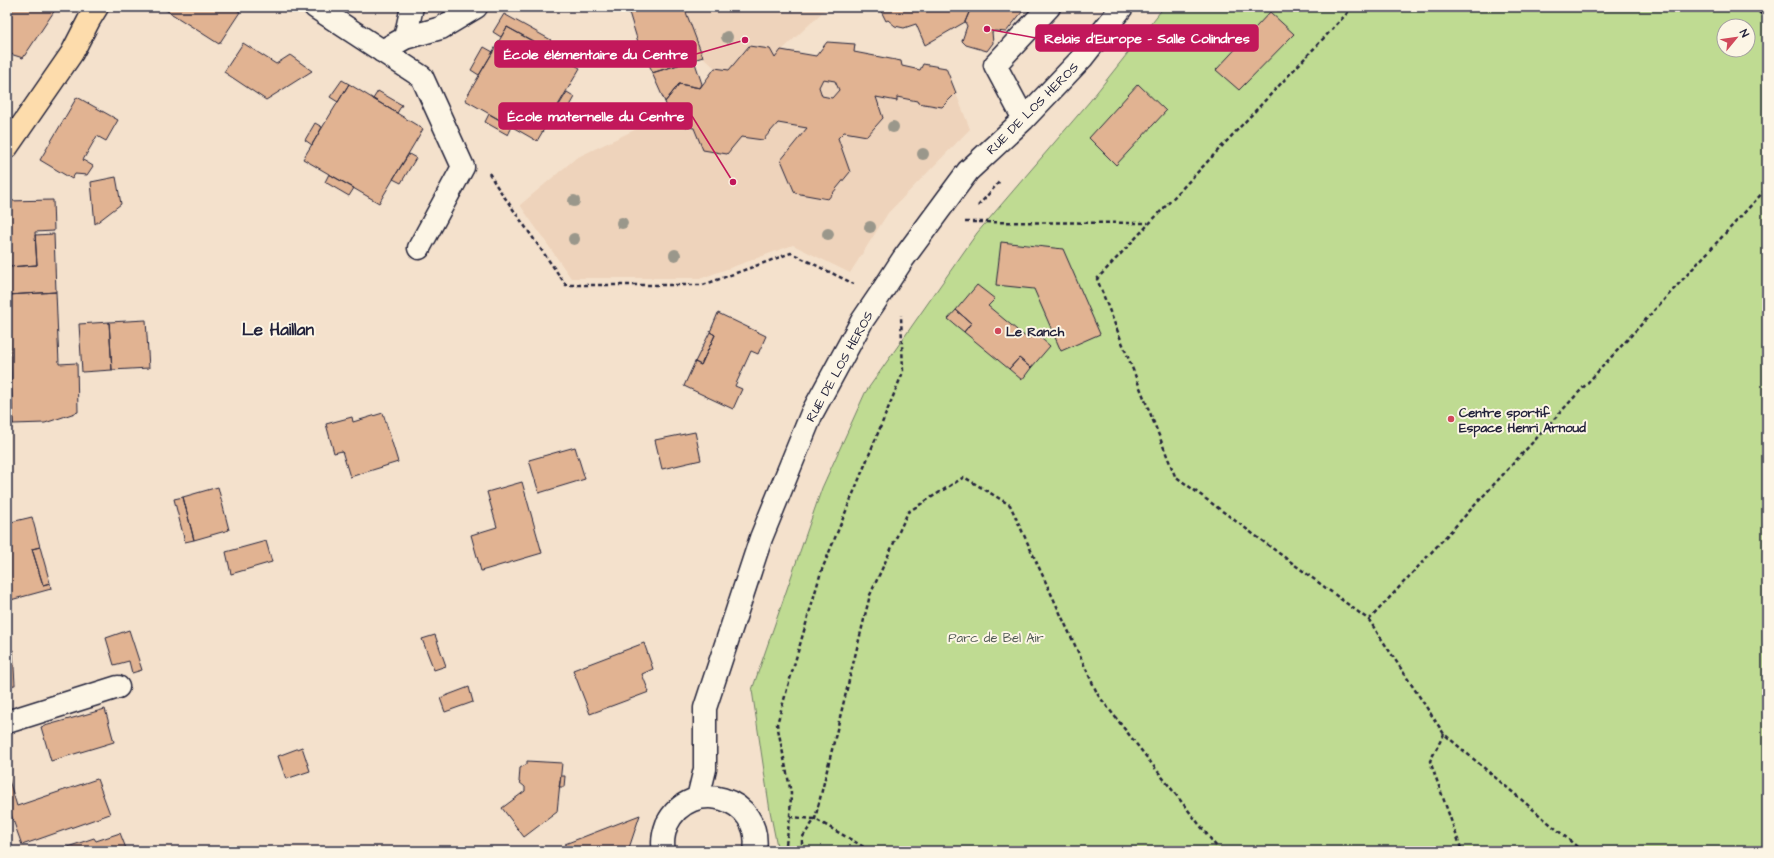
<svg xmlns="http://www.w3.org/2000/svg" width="1774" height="858" viewBox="0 0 1774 858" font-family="'Architects Daughter',sans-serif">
<rect width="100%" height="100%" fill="#f4e1cc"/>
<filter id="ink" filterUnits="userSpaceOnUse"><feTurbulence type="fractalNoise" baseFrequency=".025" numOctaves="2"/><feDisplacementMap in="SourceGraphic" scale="8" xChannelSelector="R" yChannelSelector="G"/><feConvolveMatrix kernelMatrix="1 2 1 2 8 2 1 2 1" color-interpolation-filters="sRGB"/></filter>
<g filter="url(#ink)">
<!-- built -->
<path fill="#eed3bb" d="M 684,7 L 828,7 L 782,50 L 816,56 L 827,42 L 855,44 L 854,52 L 901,61 L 903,66 L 920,70 L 923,64 L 946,68 L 970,129 L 888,213 L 850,273 L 793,245 L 702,278 L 571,278 L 520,205 L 576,158 L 647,124 L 674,125 L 665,102 L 679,84 L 700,88 L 715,68 L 703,57 Z"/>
<!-- green -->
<path fill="#bfdb92" stroke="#707e66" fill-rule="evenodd" d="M 1164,7 L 1767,7 L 1767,851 L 778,851 L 770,811 L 752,690 L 822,488 L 865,393 L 977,233 L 1090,101 ZM 1724,26 L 1748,26 L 1748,50 L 1724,50 Z"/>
<!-- building -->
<path fill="#e1b392" stroke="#22223b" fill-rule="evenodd" d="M 7,7 L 57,7 L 23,58 L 7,53 Z
M 161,7 L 233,7 L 240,12 L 219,44 Z
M 622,7 L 684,7 L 703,57 L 652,73 L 643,43 L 638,42 L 628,9 L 623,10 Z
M 879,7 L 979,7 L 970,10 L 965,22 L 925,45 L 916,24 L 904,28 L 895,26 L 888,20 L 886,21 Z
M 979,7 L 1026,7 L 1006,32 L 995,31 L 992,32 L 993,43 L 987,51 L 966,45 L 962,41 L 967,26 L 965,22 L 970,10 Z
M 1270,12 L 1294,34 L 1239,90 L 1216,70 Z
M 504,14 L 551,40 L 546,48 L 507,27 L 501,37 L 493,32 Z
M 507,27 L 580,68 L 537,141 L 465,100 Z
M 827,42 L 855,44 L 854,52 L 901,61 L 902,66 L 920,70 L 923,64 L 946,68 L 956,93 L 942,107 L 918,103 L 917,101 L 897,97 L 897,101 L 876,97 L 883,118 L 867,136 L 844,132 L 838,138 L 850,172 L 828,199 L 795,193 L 781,160 L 807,128 L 778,123 L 763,140 L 741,137 L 727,154 L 703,150 L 694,128 L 674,125 L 665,102 L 679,84 L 700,88 L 715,68 L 729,70 L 749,46 L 770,49 L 775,58 L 781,50 L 816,56 ZM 823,79 L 835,81 L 839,90 L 832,98 L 822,96 L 819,87 Z
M 243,43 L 276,64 L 290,55 L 312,71 L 266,100 L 224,72 Z
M 484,47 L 493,52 L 479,75 L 471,70 Z
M 694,60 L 702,84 L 700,88 L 679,84 L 665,102 L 652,73 Z
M 342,80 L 349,84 L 338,102 L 330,97 Z
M 349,84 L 423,129 L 379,203 L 303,159 Z
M 1138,84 L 1166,111 L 1116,165 L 1089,138 Z
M 378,91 L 402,105 L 397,113 L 373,99 Z
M 567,92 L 575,97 L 562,120 L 553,115 Z
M 77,97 L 118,120 L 106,141 L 97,136 L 83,160 L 93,166 L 87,175 L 75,174 L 72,179 L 40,160 Z
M 489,114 L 512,127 L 508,135 L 485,122 Z
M 315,123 L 322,127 L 312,145 L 305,140 Z
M 409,154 L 416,158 L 401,183 L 393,179 Z
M 329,174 L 354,188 L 349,196 L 325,182 Z
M 116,177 L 121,204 L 95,224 L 91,182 Z
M 53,200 L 54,231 L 35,232 L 37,265 L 8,267 L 7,201 Z
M 54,234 L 56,292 L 8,295 L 8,267 L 37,265 L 35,235 Z
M 1001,242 L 1063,249 L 1100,334 L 1061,351 L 1034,289 L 996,285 Z
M 977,285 L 995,299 L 988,306 L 1028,339 L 1034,332 L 1050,346 L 1031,368 L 1019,358 L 1009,369 L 964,332 L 971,323 L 956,310 Z
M 56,292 L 59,364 L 77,363 L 78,412 L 45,423 L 13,424 L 8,295 Z
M 956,310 L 971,323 L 964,332 L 948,319 Z
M 718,313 L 766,336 L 758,354 L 751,351 L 735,386 L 742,389 L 733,409 L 684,386 L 695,362 L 701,365 L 715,335 L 710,332 Z
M 146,320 L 149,368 L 112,370 L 109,322 Z
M 109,322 L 112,370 L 82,372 L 79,324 Z
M 710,332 L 715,335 L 701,365 L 695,362 Z
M 1019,358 L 1031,368 L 1022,380 L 1009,369 Z
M 7,401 L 12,401 L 13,424 L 7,424 Z
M 383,413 L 398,462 L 350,477 L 342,451 L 334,453 L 326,424 L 352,417 L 353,422 Z
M 695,432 L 701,460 L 662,469 L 655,440 Z
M 575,447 L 585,479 L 539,493 L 529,460 Z
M 522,482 L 542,553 L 481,571 L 471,535 L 497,527 L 487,492 Z
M 218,487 L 229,530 L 194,540 L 183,497 Z
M 183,497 L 194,540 L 185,542 L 174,499 Z
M 32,517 L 40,547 L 32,549 L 43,585 L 50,583 L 51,589 L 7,601 L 7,523 Z
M 266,541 L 272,562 L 231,574 L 226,552 Z
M 40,547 L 50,583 L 43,585 L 32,549 Z
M 129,630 L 142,670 L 132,673 L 129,661 L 114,665 L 106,638 Z
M 435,635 L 446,666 L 434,670 L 422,639 Z
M 644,643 L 653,669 L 642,674 L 649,692 L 590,714 L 573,670 Z
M 13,650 L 15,685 L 7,686 L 7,651 Z
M 469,687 L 473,702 L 445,712 L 440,698 Z
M 105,709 L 114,742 L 51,761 L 41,727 Z
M 302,747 L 310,771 L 286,779 L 278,756 Z
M 527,761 L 562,763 L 557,812 L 524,837 L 502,808 L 525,791 L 525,787 L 519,782 L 520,768 L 527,764 Z
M 7,774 L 17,806 L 97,779 L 110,814 L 22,845 L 9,809 L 7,810 Z
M 561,776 L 565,776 L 564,787 L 559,787 Z
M 640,815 L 628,851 L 563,851 L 565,844 Z
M 120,833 L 127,851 L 56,851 L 94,838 L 96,841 Z"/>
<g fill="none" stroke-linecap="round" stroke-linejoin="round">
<!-- minor casing -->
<g stroke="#22223b" stroke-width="25">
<path id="minor" d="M 315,7 L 422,77 L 463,167 L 419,248
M 405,38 L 412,7
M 382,51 L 405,38 L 441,28 L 476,7
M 1024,119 L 995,65 L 1049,7
M 7,722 L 118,687
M 698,798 L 705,769 L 705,708 L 761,538 L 812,413 L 862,321 L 879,296 L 903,259 L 968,171 L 1024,119 L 1082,58 L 1122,7
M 664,851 C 662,843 664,832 667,824 C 691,776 763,797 755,851"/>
</g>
<!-- major casing -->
<g stroke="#22223b" stroke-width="25">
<path id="major" d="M 7,147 L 72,53 L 89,20 L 97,7"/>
</g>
<!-- path -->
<path stroke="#22223b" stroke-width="2.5" stroke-dasharray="4 3" stroke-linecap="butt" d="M 1353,7 L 1097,279 L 1175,476 L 1369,620 L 1444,734 L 1582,851
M 1754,7 L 1767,20
M 489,173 L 496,185 L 566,285 L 703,285 L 791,253 L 854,284
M 978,206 L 1000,181
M 965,222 L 1148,223
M 1369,620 L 1767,188
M 1444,734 L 1430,761 L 1462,851
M 790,817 L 815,819 L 871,851
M 785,851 L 790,817 L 791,793 L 777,724 L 821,572 L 903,372 L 901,315
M 802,851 L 802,838 L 815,819 L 870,595 L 908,512 L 964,477 L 1010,505 L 1098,695 L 1220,851"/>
<!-- minor -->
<use href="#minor" stroke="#fcf5e5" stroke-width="22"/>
<!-- major -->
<use href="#major" stroke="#fddcac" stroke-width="22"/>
</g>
<!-- trees -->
<g fill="#9a978b">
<circle cx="727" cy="37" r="6"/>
<circle cx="893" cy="127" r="6"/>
<circle cx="923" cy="154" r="6"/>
<circle cx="574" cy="201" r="6"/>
<circle cx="622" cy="223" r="6"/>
<circle cx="870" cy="227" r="6"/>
<circle cx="828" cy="234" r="6"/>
<circle cx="574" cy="239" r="6"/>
<circle cx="675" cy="255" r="6"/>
</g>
</g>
<!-- markers -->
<g fill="#d1495b" stroke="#fcf5e5" stroke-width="1.5">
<circle cx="998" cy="331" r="4"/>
<circle cx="1451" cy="419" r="4"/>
</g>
<g text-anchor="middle" stroke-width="4" stroke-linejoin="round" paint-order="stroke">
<!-- street labels -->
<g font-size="13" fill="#22223b" stroke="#fcf5e5">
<text transform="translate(1032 108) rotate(-45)" y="5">RUE DE LOS HEROS</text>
<text transform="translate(839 366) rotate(-61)" y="5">RUE DE LOS HEROS</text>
</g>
<!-- poi labels -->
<g font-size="13" font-weight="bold" fill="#22223b" stroke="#fcf5e5" text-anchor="start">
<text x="1006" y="336">Le Ranch</text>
<text x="1459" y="417">Centre sportif<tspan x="1459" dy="15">Espace Henri Arnoud</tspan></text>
</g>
<!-- park labels -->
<g font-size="13" fill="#515a55" stroke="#fcf5e5">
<text x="996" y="642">Parc de Bel Air</text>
</g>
<!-- district labels -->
<g font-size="17" font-weight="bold" fill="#22223b" stroke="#fcf5e5">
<text x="278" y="335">Le Haillan</text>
</g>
</g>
<!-- callouts -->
<path fill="none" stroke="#c2185b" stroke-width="1.5" d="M987 29L1036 38M745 40L696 54M733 182L692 116"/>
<g fill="#c2185b" stroke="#fcf5e5" stroke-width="1.5">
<circle cx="987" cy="29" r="4"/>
<circle cx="745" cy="40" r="4"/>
<circle cx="733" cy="182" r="4"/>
</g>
<g fill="#c2185b" stroke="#c2185b" stroke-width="1.5">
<rect x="1036" y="25" width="222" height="26" rx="4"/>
<rect x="495" y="41" width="201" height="26" rx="4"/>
<rect x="499" y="103" width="193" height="26" rx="4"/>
</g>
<g font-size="14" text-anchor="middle" font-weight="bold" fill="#fff">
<text x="1147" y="43">Relais d'Europe - Salle Colindres</text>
<text x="596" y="59">École élémentaire du Centre</text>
<text x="596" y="121">École maternelle du Centre</text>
</g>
<!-- margin -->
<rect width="1774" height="858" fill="none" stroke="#fcf5e5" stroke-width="24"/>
<rect x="12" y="12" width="1750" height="834" fill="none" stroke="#22223b" stroke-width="1.5" filter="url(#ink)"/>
<!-- north arrow -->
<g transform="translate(1736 38) rotate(61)"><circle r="19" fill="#fcf5e5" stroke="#a5a1a1"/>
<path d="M0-3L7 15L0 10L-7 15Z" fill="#d1495b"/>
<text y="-6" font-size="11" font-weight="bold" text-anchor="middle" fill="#22223b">N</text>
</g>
</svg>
